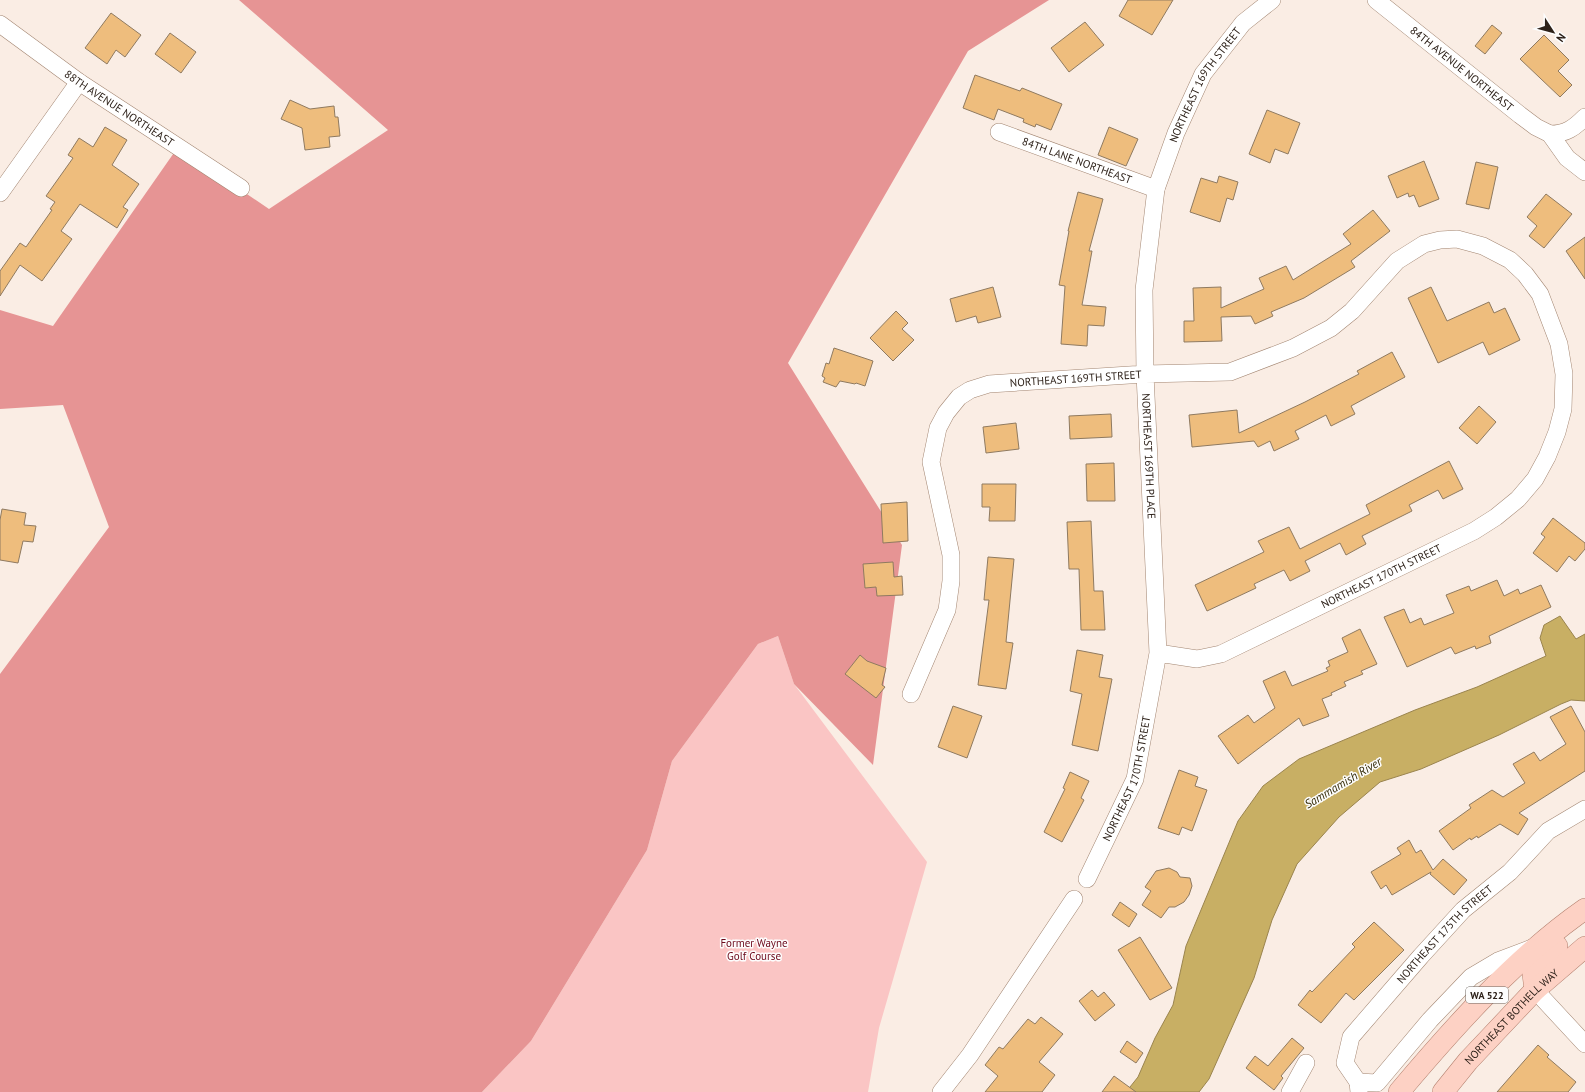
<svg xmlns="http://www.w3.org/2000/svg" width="1585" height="1092" viewBox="0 0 1585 1092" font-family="'PT Sans',sans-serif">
<rect width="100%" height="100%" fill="#faede4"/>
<!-- green -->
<path fill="#fac5c4" d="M 778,636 L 794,684 L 927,862 L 879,1028 L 868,1092 L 482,1092 L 531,1041 L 647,850 L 672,761 L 758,644 Z"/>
<!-- forest -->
<path fill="#e69494" d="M 239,0 L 1049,0 L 968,51 L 788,363 L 902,545 L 873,765 L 794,684 L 778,636 L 758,644 L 672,761 L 647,850 L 531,1041 L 482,1092 L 0,1092 L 0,674 L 109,527 L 63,405 L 0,409 L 0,310 L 53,326 L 178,147 L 269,209 L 388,130 Z"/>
<!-- water -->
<path fill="#c8af64" stroke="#9a844e" d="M 1560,616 L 1576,639 L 1585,634 L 1585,701 L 1571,700 L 1561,704 L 1499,735 L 1421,769 L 1380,782 L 1339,817 L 1297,864 L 1272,920 L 1254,978 L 1209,1079 L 1199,1092 L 1126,1092 L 1138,1077 L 1155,1038 L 1173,1005 L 1186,946 L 1238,821 L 1263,786 L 1299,759 L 1415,710 L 1477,687 L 1546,656 L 1540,638 L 1544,625 Z"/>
<!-- building -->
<path fill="#eebd7d" stroke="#8f7a60" d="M 1128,0 L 1173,0 L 1152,35 L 1119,16 Z
M 111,13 L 141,35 L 125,57 L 116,50 L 107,64 L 85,48 Z
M 1085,22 L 1104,45 L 1069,72 L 1051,48 Z
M 1492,25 L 1502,33 L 1485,54 L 1475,46 Z
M 170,33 L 196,52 L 181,73 L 155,54 Z
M 1544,35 L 1569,60 L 1558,71 L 1572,85 L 1560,97 L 1520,59 Z
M 975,75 L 1020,91 L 1022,88 L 1062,104 L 1051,130 L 1036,124 L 1035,127 L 1023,122 L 1024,119 L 998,109 L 994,120 L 963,108 Z
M 290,100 L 310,109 L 334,106 L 335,117 L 338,117 L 340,136 L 329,137 L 330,147 L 305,150 L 302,128 L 281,119 Z
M 1267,110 L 1300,123 L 1288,154 L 1275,149 L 1270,163 L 1249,154 Z
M 105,127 L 127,140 L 112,165 L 139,184 L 123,207 L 128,210 L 117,228 L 80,204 L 61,231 L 72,239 L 42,281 L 20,265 L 0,296 L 0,271 L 20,243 L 26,247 L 52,210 L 50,209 L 55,202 L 46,196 L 73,158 L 68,155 L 79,138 L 93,147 Z
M 1109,127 L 1138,139 L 1126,166 L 1098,155 Z
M 1424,161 L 1439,199 L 1419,207 L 1414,195 L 1409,197 L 1408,193 L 1397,198 L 1388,176 Z
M 1476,162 L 1498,167 L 1489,209 L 1466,204 Z
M 1219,176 L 1238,182 L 1233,200 L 1227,198 L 1220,222 L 1190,212 L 1201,178 L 1217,183 Z
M 1078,192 L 1103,199 L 1089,251 L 1092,251 L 1082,305 L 1106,307 L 1104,326 L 1088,325 L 1087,346 L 1061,344 L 1065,286 L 1059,285 L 1069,231 L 1068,231 Z
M 1546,194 L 1572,214 L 1544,248 L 1529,236 L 1537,226 L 1527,217 Z
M 1373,210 L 1390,231 L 1351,261 L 1355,267 L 1304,298 L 1271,312 L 1273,316 L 1255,324 L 1251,316 L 1221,317 L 1222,341 L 1184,342 L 1184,321 L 1194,321 L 1193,288 L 1221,287 L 1221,308 L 1264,289 L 1259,278 L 1286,266 L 1293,280 L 1351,244 L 1343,234 Z
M 1585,237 L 1585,279 L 1566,251 Z
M 993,287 L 1001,317 L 978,323 L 976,316 L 956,322 L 950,299 Z
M 1431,287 L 1447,321 L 1489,302 L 1494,313 L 1505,308 L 1520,340 L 1489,355 L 1483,342 L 1438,363 L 1408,298 Z
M 896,311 L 908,323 L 902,329 L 914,340 L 893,361 L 870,338 Z
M 834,348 L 873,361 L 865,386 L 856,383 L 855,384 L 840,381 L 836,387 L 823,382 L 825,378 L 822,376 L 826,363 L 829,364 Z
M 1392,352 L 1405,377 L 1351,406 L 1355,414 L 1331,426 L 1326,415 L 1295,431 L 1299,439 L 1274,451 L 1270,441 L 1258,447 L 1254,441 L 1192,447 L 1189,415 L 1237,410 L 1239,433 L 1305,402 L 1359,374 L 1357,371 Z
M 1479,406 L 1496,422 L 1477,444 L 1459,428 Z
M 1111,414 L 1112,437 L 1070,439 L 1069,416 Z
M 1016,423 L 1019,449 L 986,453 L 983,427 Z
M 1449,461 L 1463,489 L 1443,499 L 1438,490 L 1409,505 L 1412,511 L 1362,536 L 1366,544 L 1346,555 L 1340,543 L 1305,561 L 1310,571 L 1290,581 L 1284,570 L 1254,584 L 1256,588 L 1207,611 L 1195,585 L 1264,552 L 1258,541 L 1289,527 L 1300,549 L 1370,514 L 1366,505 Z
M 1114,463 L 1115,501 L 1087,501 L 1086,464 Z
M 982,484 L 1016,484 L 1015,521 L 989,521 L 990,507 L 982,507 Z
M 907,502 L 908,541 L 883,543 L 881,504 Z
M 2,509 L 26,513 L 24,525 L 36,526 L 33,542 L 23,541 L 18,563 L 0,560 L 0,520 Z
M 1553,518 L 1585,543 L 1585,549 L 1575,561 L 1569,556 L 1557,572 L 1533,553 L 1545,537 L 1541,534 Z
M 1091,521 L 1094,591 L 1103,591 L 1105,630 L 1081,630 L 1079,569 L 1069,569 L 1067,522 Z
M 988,557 L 1014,559 L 1006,642 L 1013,643 L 1006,689 L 978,685 L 989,600 L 984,600 Z
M 893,562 L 894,577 L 902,576 L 903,595 L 877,596 L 876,587 L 865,588 L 863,564 Z
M 1497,580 L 1504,596 L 1518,589 L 1520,594 L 1541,585 L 1551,607 L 1489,636 L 1491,643 L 1476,649 L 1475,646 L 1455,654 L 1451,647 L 1407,667 L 1384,617 L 1404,609 L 1410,623 L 1421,618 L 1424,625 L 1454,613 L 1446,595 L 1469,586 L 1471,591 Z
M 1360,629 L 1377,664 L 1361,671 L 1363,674 L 1344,682 L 1346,686 L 1331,693 L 1332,695 L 1322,699 L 1329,716 L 1303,726 L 1299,718 L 1238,764 L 1218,736 L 1248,715 L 1254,723 L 1275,708 L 1263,681 L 1285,671 L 1292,686 L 1328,671 L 1326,668 L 1330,666 L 1328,661 L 1348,652 L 1342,638 Z
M 1077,650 L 1103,655 L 1099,677 L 1112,679 L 1098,751 L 1072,745 L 1082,694 L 1070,691 Z
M 860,655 L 867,661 L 886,668 L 882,685 L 885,687 L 876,698 L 845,674 Z
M 953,706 L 982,716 L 967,758 L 938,747 Z
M 1571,706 L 1585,732 L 1585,771 L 1519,813 L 1528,819 L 1518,835 L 1500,824 L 1478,838 L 1477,836 L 1471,840 L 1470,838 L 1453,850 L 1439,831 L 1471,808 L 1469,805 L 1492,790 L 1503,797 L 1525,783 L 1513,764 L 1534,752 L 1540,761 L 1566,744 L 1550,717 Z
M 1179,770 L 1198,777 L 1195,786 L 1207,790 L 1192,831 L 1182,827 L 1179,835 L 1158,828 Z
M 1070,772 L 1089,781 L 1081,798 L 1084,800 L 1062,842 L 1044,832 L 1065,789 L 1063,788 Z
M 1409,840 L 1416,853 L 1421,850 L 1433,870 L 1443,859 L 1467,880 L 1454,895 L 1430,874 L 1431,872 L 1392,895 L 1386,885 L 1381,889 L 1371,872 L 1401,854 L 1397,848 Z
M 1169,868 L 1177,872 L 1180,877 L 1190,878 L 1192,886 L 1189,895 L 1184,902 L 1175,907 L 1169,907 L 1161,918 L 1142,905 L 1151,891 L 1145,887 L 1156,871 Z
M 1120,902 L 1137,914 L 1129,927 L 1112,915 Z
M 1374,922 L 1404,950 L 1354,1000 L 1346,993 L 1321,1023 L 1298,1005 L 1310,990 L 1312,992 L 1355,947 L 1352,944 Z
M 1140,937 L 1172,988 L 1150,1000 L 1118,950 Z
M 1092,990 L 1098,997 L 1104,992 L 1115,1005 L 1095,1021 L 1079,1001 Z
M 1041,1017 L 1063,1034 L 1039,1062 L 1055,1075 L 1042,1092 L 985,1092 L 998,1076 L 985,1065 L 999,1047 L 1003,1049 L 1028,1019 L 1035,1024 Z
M 1292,1038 L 1304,1048 L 1281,1076 L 1283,1078 L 1274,1090 L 1246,1068 L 1255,1056 L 1268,1066 Z
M 1127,1041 L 1143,1053 L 1136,1063 L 1120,1052 Z
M 1538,1045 L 1549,1055 L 1547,1057 L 1576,1082 L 1568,1092 L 1497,1092 Z
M 1114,1076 L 1136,1092 L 1102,1092 Z"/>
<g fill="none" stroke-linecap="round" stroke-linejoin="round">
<!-- minor casing -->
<g stroke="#a38672" stroke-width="18">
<g id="minor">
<path id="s1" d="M 1376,0 L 1520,115 L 1536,127 L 1550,134 L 1567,158 L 1585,172"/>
<path id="s2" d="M 0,24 L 79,82 L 241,188"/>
<path id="s3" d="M 999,132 L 1156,189"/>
<path d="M 1550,134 C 1566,134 1574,128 1585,117"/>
<path d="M 0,193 L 79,82"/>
<path id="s4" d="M 911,694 L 947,610 L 951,581 L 951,555 L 931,462 L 938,428 L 946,413 L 959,397 L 970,390 L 989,384 L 1145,374 L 1144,290 L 1156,189 L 1176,133 L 1203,74 L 1243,23 L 1272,0"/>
<path id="s5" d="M 1087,879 L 1135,779 L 1158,653 L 1197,659 L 1221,654 L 1474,531 L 1496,517 L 1518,499 L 1535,479 L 1547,457 L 1557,432 L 1563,409 L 1564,374 L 1559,344 L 1540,294 L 1525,274 L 1510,260 L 1483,246 L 1457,239 L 1440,240 L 1424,244 L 1397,261 L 1352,311 L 1331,328 L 1293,348 L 1230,372 L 1145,374 L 1158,653"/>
<path d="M 1535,990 L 1585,1044"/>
<path id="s6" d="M 1358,1082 L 1345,1063 L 1351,1037 L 1421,956 L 1463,910 L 1510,872 L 1548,831 L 1585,809"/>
<path d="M 941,1092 L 970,1055 L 1074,899"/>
<path d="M 1290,1092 L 1306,1063"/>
<path d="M 1359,1092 L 1358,1082 L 1377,1083 L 1430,1020 L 1471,977 L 1498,961 L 1532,948"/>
</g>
</g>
<!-- major casing -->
<g stroke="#b4806f" stroke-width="22">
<g id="major">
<path d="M 1535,990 L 1533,974 L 1539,963 L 1557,946"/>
<path d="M 1399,1092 C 1453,1028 1516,957 1585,909"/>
<path id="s7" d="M 1443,1092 L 1468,1061 L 1535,990 L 1585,947"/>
</g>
</g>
<!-- minor -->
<use href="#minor" stroke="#fff" stroke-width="17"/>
<!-- major -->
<use href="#major" stroke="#fdd1c4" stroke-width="21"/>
</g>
<g text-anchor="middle" stroke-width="3" stroke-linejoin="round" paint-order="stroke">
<!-- shield labels -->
<rect fill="#fdfdfd" stroke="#6b635d" stroke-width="1" x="1466" y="987" width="42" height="16" rx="3"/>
<g font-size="10" font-weight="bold" fill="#2d2119">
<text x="1487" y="999">WA 522</text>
</g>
<!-- street labels -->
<g font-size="11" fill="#2d2119" stroke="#fdfdfd">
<text dy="4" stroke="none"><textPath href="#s1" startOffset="110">84TH AVENUE NORTHEAST</textPath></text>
<text dy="4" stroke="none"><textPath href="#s4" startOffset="805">NORTHEAST 169TH STREET</textPath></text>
<text dy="4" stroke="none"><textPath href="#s2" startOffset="146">88TH AVENUE NORTHEAST</textPath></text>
<text dy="4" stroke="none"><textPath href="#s3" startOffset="83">84TH LANE NORTHEAST</textPath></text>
<text dy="4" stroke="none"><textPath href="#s4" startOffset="434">NORTHEAST 169TH STREET</textPath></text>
<text dy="4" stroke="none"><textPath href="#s5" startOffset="1400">NORTHEAST 169TH PLACE</textPath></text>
<text dy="4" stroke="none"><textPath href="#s5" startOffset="481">NORTHEAST 170TH STREET</textPath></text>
<text dy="4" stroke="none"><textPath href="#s5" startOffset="109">NORTHEAST 170TH STREET</textPath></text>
<text dy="4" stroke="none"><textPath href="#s6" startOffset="189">NORTHEAST 175TH STREET</textPath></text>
<text dy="4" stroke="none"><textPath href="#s7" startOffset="102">NORTHEAST BOTHELL WAY</textPath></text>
</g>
<!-- park labels -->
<g font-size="11" fill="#6c091b" stroke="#fdfdfd">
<text x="754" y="947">Former Wayne<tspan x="754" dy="13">Golf Course</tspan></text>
</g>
<!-- water labels -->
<g font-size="12" font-style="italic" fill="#342a07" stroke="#fdfdfd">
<text transform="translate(1343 783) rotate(-31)" y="4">Sammamish River</text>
</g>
</g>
<!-- north arrow -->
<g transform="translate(1553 32) rotate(126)" stroke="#fdfdfd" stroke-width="3" paint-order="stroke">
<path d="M0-3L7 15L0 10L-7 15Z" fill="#2d2119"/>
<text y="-6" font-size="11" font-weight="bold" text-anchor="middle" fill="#2d2119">N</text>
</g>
</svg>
